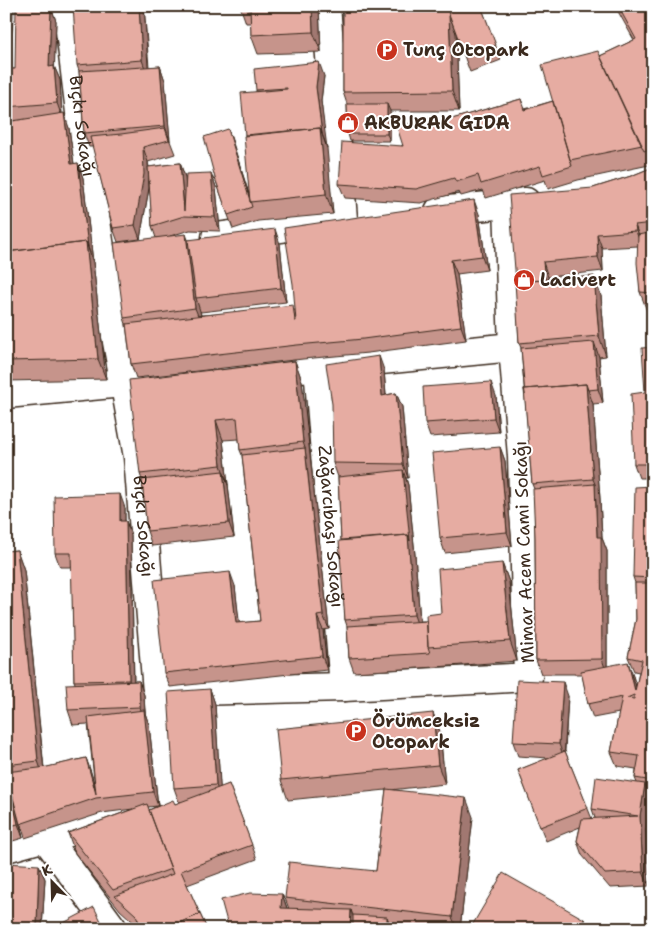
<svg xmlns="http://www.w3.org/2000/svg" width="659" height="935" viewBox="0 0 659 935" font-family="'Shantell Sans',sans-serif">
<rect width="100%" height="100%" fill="#fff"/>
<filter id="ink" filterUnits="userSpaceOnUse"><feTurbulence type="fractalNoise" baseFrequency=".02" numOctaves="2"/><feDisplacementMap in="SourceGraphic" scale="10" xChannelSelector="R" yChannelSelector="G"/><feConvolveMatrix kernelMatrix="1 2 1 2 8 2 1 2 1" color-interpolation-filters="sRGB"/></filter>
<g filter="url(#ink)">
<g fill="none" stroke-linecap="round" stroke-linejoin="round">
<!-- minor casing -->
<g stroke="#3b2a1e" stroke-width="31">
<g id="minor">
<path id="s1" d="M 67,6 L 83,137 L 101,254 L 138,457 L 157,692 L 163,737 L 168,811 L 45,837 L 113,929"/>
<path d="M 326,6 L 343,219"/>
<path d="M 439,211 L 526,202"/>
<path d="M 216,237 L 339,220"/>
<path id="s2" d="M 318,367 L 344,687"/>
<path d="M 259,372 L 513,347"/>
<path d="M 6,394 L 144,381"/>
<path d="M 157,692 L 344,687 L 528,677 L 522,456 L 513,347 L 508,205"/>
<path d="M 6,848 L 45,837"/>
</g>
</g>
<!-- minor -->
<use href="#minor" stroke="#fff" stroke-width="28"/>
</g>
<!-- wall -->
<path fill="#c6948b" stroke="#3b2a1e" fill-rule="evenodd" d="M 6,6 L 14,6 L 8,69 L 15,69 L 51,7 L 56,21 L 54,66 L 60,80 L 62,114 L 69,128 L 74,164 L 78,163 L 83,178 L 93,262 L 106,379 L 6,381 L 6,122 L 15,121 L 6,121 Z
M 144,6 L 149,67 L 160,66 L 165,81 L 170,141 L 175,154 L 148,162 L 149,167 L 180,163 L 185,177 L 186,184 L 211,173 L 216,187 L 220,231 L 190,230 L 170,236 L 188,240 L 280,244 L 286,302 L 201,312 L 200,311 L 201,315 L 295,310 L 479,214 L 487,270 L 457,274 L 466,340 L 368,353 L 303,359 L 136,378 L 131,364 L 126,324 L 124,318 L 156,238 L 152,226 L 149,171 L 149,188 L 140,239 L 118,242 L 113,228 L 93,147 L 89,147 L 84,133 L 79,71 L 77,65 Z
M 240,6 L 319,6 L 321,52 L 258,54 L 251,35 L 251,23 L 246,23 Z
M 343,6 L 481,6 L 501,60 L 470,72 L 452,23 L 456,33 L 459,111 L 390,111 L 390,141 L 350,141 L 348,134 L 347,104 L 343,92 Z
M 615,6 L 653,6 L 653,163 L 649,165 L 578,180 L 548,189 L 545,180 L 486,198 L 483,190 L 461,196 L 459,192 L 421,203 L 345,198 L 339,184 L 439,123 L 521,99 L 525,109 L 553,101 L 600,56 L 634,40 Z
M 324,76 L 321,101 L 333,214 L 258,221 L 233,229 L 215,178 L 228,129 L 250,197 L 245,135 L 256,92 L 256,90 Z
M 653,167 L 653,312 L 647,311 L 640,292 L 638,246 L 602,248 L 603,271 L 548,277 L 549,279 L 601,296 L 606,356 L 599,357 L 603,403 L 593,404 L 600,499 L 602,538 L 607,551 L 607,666 L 633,676 L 636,687 L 639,672 L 634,671 L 628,657 L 636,619 L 635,583 L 633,577 L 653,486 L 653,794 L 648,793 L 650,799 L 646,830 L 649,886 L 610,888 L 582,855 L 577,841 L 580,827 L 546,841 L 518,770 L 549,758 L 518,756 L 513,742 L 568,696 L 565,751 L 592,819 L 595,818 L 592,809 L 637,783 L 635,778 L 636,769 L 617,766 L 611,752 L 619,713 L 593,718 L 588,704 L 582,674 L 541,674 L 536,660 L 535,537 L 534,489 L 532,484 L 521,348 L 519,343 L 516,282 L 593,188 L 631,176 Z
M 653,347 L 653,478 L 639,478 L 634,464 L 645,392 Z
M 295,361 L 302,381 L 329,629 L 323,630 L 327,670 L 170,687 L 164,673 L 235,586 L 239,623 L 260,621 L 242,455 L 240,450 L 239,439 L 223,440 L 234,537 L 152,546 L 147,531 L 142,480 L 140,474 L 211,371 Z
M 384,370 L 386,395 L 396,393 L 402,407 L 408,478 L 406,478 L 408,485 L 415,555 L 420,621 L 427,621 L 441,613 L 502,563 L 509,582 L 517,661 L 436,667 L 354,672 L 349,658 L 347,626 L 345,620 L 338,477 L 333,463 Z
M 496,396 L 499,432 L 430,437 L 425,423 Z
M 500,447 L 505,461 L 512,546 L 445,553 L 440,538 Z
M 125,508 L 125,521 L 126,521 L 131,535 L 134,681 L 139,681 L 144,695 L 145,713 L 149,725 L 158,806 L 175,804 L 181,802 L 179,802 L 174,788 L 210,689 L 215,704 L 220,788 L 229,784 L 257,859 L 187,885 L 200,914 L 207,929 L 141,929 L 120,910 L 75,853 L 68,833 L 133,809 L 102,813 L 25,838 L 17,811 L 23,838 L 6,843 L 6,551 L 17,550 L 24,570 L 44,768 L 86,758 L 95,787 L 88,724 L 73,725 L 68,710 L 75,683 L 74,681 L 72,567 L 60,567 L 55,553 ZM 157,806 L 149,810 L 148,807 Z
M 433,713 L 440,732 L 445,784 L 390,790 L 473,817 L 460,929 L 229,929 L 282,894 L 287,908 L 289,909 L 285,898 L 376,871 L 386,790 L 288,800 L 281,780 Z
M 39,865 L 45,879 L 42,929 L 6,929 Z"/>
<!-- shaded-wall -->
<path fill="#a17871" stroke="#3b2a1e" d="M 6,6 L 14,6 L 8,71 L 6,67 Z
M 139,6 L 144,6 L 149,80 L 142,60 Z
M 312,6 L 319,6 L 321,52 L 313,32 Z
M 51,7 L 56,21 L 54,81 L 49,67 Z
M 449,14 L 456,33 L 459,111 L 452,91 Z
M 319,62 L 324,76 L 321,101 L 327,148 L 322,134 L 316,87 Z
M 54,66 L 60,80 L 62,117 L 57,103 Z
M 160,66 L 165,81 L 170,141 L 165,126 Z
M 387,104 L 390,111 L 390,141 L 387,134 Z
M 64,113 L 69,128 L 76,179 L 71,164 Z
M 320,128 L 327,148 L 333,214 L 326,194 Z
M 228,129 L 233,143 L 251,201 L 251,202 Z
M 143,147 L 148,162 L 149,188 L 140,239 L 135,225 Z
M 78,163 L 83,178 L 93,262 L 88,247 Z
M 180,163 L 185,177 L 188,216 L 184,211 Z
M 211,173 L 216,187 L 220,231 L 215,217 Z
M 474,200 L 479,214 L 487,270 L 482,256 Z
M 635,225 L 640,239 L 641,246 L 636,231 Z
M 275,229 L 280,244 L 286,302 L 281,288 Z
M 186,234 L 193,254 L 196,298 L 200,311 L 203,328 L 195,308 Z
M 597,234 L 602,248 L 603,271 L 598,257 Z
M 86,242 L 93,262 L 106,379 L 98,359 Z
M 451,260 L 457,274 L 466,340 L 461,326 Z
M 543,262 L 548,277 L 550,300 L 545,285 Z
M 594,276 L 601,296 L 606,356 L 599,336 Z
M 594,342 L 599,357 L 603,403 L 598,389 Z
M 379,356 L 384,370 L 387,410 L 382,396 Z
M 295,361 L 302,381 L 329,629 L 323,615 L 305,448 L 303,442 Z
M 491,382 L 496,396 L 499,432 L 494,418 Z
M 586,384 L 593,404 L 600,499 L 602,538 L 607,551 L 607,674 L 602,659 L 595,484 L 593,479 Z
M 396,393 L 402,407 L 408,478 L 403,464 Z
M 216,420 L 223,440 L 228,485 L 221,465 Z
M 500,447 L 505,461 L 512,546 L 507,532 Z
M 403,470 L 408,485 L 415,555 L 421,635 L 414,615 Z
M 223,471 L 228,485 L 234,537 L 229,523 Z
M 120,494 L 125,508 L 125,535 L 120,521 Z
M 126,521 L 131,535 L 134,694 L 129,680 Z
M 17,550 L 24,570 L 45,781 L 38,761 Z
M 502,563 L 509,582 L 517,661 L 510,641 Z
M 230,572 L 235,586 L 241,637 L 236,623 Z
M 317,616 L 323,630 L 327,670 L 322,656 Z
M 628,662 L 633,676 L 641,706 L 635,691 Z
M 139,681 L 144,695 L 145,713 L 149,725 L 158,806 L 153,792 L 145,722 L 140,707 Z
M 563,682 L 568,696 L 564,758 L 559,744 Z
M 210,689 L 215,704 L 221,799 L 216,785 Z
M 433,713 L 440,732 L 445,784 L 438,765 Z
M 86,758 L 91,772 L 98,798 L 96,794 Z
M 645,784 L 650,799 L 646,830 L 649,886 L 643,872 L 640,816 Z
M 10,790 L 15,804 L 23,838 L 18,824 Z
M 466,798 L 473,817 L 460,929 L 457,929 L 452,917 Z
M 39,865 L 45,879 L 42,929 L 39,929 L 37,924 Z
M 282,894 L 289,914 L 281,908 Z
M 351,910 L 358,929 L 350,929 Z
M 387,917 L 392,929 L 387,929 Z
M 584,919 L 588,929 L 579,929 Z"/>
<!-- building -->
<path fill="#e6aca2" stroke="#3b2a1e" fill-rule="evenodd" d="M 16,6 L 51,7 L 49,67 L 54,66 L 57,103 L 6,107 L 6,69 L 15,69 Z
M 73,6 L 139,6 L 142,60 L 77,65 Z
M 250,6 L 312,6 L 313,32 L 251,35 Z
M 343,6 L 446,6 L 449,14 L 452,91 L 343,92 Z
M 446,6 L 481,6 L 496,45 L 465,57 Z
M 618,6 L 653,6 L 653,147 L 644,151 L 600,56 L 636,39 Z
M 598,51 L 642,145 L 570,160 L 542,65 Z
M 319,62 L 316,87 L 322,134 L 320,128 L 245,135 L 241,93 L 287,89 L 287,88 L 256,90 L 254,69 Z
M 160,66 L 165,126 L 84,133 L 79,71 Z
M 521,99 L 524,110 L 553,101 L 572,166 L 543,175 L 540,166 L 481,184 L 478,175 L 456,182 L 454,178 L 416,189 L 339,184 L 342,142 L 403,146 L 397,127 L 436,115 L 438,123 Z
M 347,104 L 387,104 L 387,134 L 348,134 Z
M 64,113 L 71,164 L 78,163 L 88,247 L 86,242 L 6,252 L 6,122 Z
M 165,128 L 169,140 L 143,147 L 144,174 L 135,225 L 113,228 L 90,137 L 121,134 Z
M 320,128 L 326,194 L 250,202 L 244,136 Z
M 228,129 L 252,207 L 228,215 L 215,178 L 204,137 Z
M 180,163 L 184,211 L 186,174 L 211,173 L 215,217 L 184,216 L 152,226 L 148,167 Z
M 653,167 L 653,223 L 635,225 L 636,231 L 597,234 L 598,257 L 543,262 L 545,280 L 516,282 L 509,195 L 593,188 L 631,176 Z
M 474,200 L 482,256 L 451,260 L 461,326 L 363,339 L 297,345 L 131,364 L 126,324 L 293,305 L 295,321 L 296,321 L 293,284 L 284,228 Z
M 275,229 L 281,288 L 196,298 L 188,240 Z
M 653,232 L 653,293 L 640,292 L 637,263 L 638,235 Z
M 186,234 L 195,308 L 124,318 L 114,243 Z
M 86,242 L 98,359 L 6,361 L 6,252 Z
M 594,276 L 599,336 L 519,343 L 515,282 Z
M 594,342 L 598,389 L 588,390 L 586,384 L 524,389 L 525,395 L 521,348 Z
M 653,347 L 653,464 L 634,464 L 631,394 L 645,392 L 642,348 Z
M 379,356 L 382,396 L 396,393 L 403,464 L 333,463 L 332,404 L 326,364 Z
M 295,361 L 303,442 L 240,450 L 237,418 L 216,420 L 221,465 L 140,474 L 129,380 L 211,370 L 211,371 Z
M 491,382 L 494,418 L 425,423 L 423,387 Z
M 586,384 L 593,479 L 532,484 L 524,389 Z
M 500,447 L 507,532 L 440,538 L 432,453 Z
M 305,448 L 323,615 L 317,616 L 322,656 L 164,673 L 154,580 L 230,572 L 236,623 L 260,621 L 242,455 Z
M 403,470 L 410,541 L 408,535 L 341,540 L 338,477 Z
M 223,471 L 229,523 L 147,531 L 142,480 Z
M 595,484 L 597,537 L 601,537 L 602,659 L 536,660 L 535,537 L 533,489 Z
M 653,486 L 653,578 L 633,577 L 635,487 Z
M 120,494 L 120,521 L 126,521 L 129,680 L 74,681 L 71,553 L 55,553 L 54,496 Z
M 408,535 L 414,615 L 345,620 L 339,541 Z
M 17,550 L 38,761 L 6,765 L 6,551 Z
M 502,563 L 510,641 L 428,647 L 426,615 L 441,613 L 438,569 Z
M 635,583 L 653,583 L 653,781 L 635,778 L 639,756 L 611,752 L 622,697 L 588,704 L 581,671 L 628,662 L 635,691 L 642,660 L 628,657 L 636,619 ZM 634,695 L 634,699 L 627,698 Z
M 427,621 L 428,647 L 430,653 L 349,658 L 347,626 Z
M 517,680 L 563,682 L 559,744 L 513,742 Z
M 139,681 L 140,707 L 68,710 L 66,684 Z
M 210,689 L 216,785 L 174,788 L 168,692 Z
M 144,710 L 153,792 L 96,798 L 20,824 L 11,790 L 10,790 L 18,824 L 6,827 L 6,772 L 47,767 L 86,758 L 96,794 L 88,717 Z
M 433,713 L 438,765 L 281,780 L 276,729 Z
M 565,751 L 588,808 L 540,827 L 518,770 Z
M 596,777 L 645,784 L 640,816 L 643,872 L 605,874 L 577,841 L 582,819 L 638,816 L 592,809 Z
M 229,784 L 252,845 L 181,871 L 200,914 L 165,929 L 142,929 L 136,915 L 115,896 L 173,874 L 149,810 L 173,800 L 175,804 Z
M 386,789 L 466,798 L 452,917 L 285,898 L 289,862 L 376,871 Z
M 147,804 L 171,869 L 113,890 L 68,833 Z
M 6,863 L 39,865 L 37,924 L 18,929 L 6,929 Z
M 503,873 L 584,919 L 579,929 L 470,929 Z
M 250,893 L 282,894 L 281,908 L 351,910 L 350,929 L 229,929 L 221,900 Z
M 94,907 L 105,929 L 52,929 Z
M 200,914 L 207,929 L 165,929 Z
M 353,915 L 387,917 L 387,929 L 353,929 Z"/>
</g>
<!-- icons -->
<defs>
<g id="parking-disc" transform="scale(1.125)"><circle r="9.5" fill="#c8321e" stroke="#fff"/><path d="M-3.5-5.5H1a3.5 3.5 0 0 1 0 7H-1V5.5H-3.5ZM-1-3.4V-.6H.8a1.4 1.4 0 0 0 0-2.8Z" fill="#fff"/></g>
<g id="shop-disc" transform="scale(1.125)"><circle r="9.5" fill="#c8321e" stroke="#fff"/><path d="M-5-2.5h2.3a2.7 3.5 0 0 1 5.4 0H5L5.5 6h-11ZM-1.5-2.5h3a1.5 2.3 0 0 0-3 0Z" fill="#fff"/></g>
</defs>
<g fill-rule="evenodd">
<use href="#parking-disc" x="387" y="50"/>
<use href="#shop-disc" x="348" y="123"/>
<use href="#shop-disc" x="524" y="280"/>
<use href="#parking-disc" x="356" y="731"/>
</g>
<g text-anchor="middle" stroke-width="4" stroke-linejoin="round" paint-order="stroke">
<!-- poi labels -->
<g font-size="18" font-weight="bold" fill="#3b2a1e" stroke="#fff" text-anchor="start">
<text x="403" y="56">Tunç Otopark</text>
<text x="364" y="129">AKBURAK GIDA</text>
<text x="540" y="286">Lacivert</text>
<text x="372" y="727">Örümceksiz<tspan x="372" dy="21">Otopark</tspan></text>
</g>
<!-- street labels -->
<g font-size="18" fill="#3b2a1e" stroke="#fff">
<text dy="6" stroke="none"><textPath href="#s1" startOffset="121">Bıçkı Sokağı</textPath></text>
<text dy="6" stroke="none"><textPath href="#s1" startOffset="526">Bıçkı Sokağı</textPath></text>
<text dy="6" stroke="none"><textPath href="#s2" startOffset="160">Zağarcıbaşı Sokağı</textPath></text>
<text transform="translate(524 552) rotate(-92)" y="6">Mimar Acem Cami Sokağı</text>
</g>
</g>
<!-- margin -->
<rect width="659" height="935" fill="none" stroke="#fff" stroke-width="25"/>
<rect x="12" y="12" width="634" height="910" fill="none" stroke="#3b2a1e" stroke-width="2" filter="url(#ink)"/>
<!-- north arrow -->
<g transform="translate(52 882) rotate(337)" stroke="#ffffff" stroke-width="4" paint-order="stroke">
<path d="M0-4L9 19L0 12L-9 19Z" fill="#3b2a1e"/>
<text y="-8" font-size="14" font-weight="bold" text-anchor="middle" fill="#3b2a1e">K</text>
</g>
</svg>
